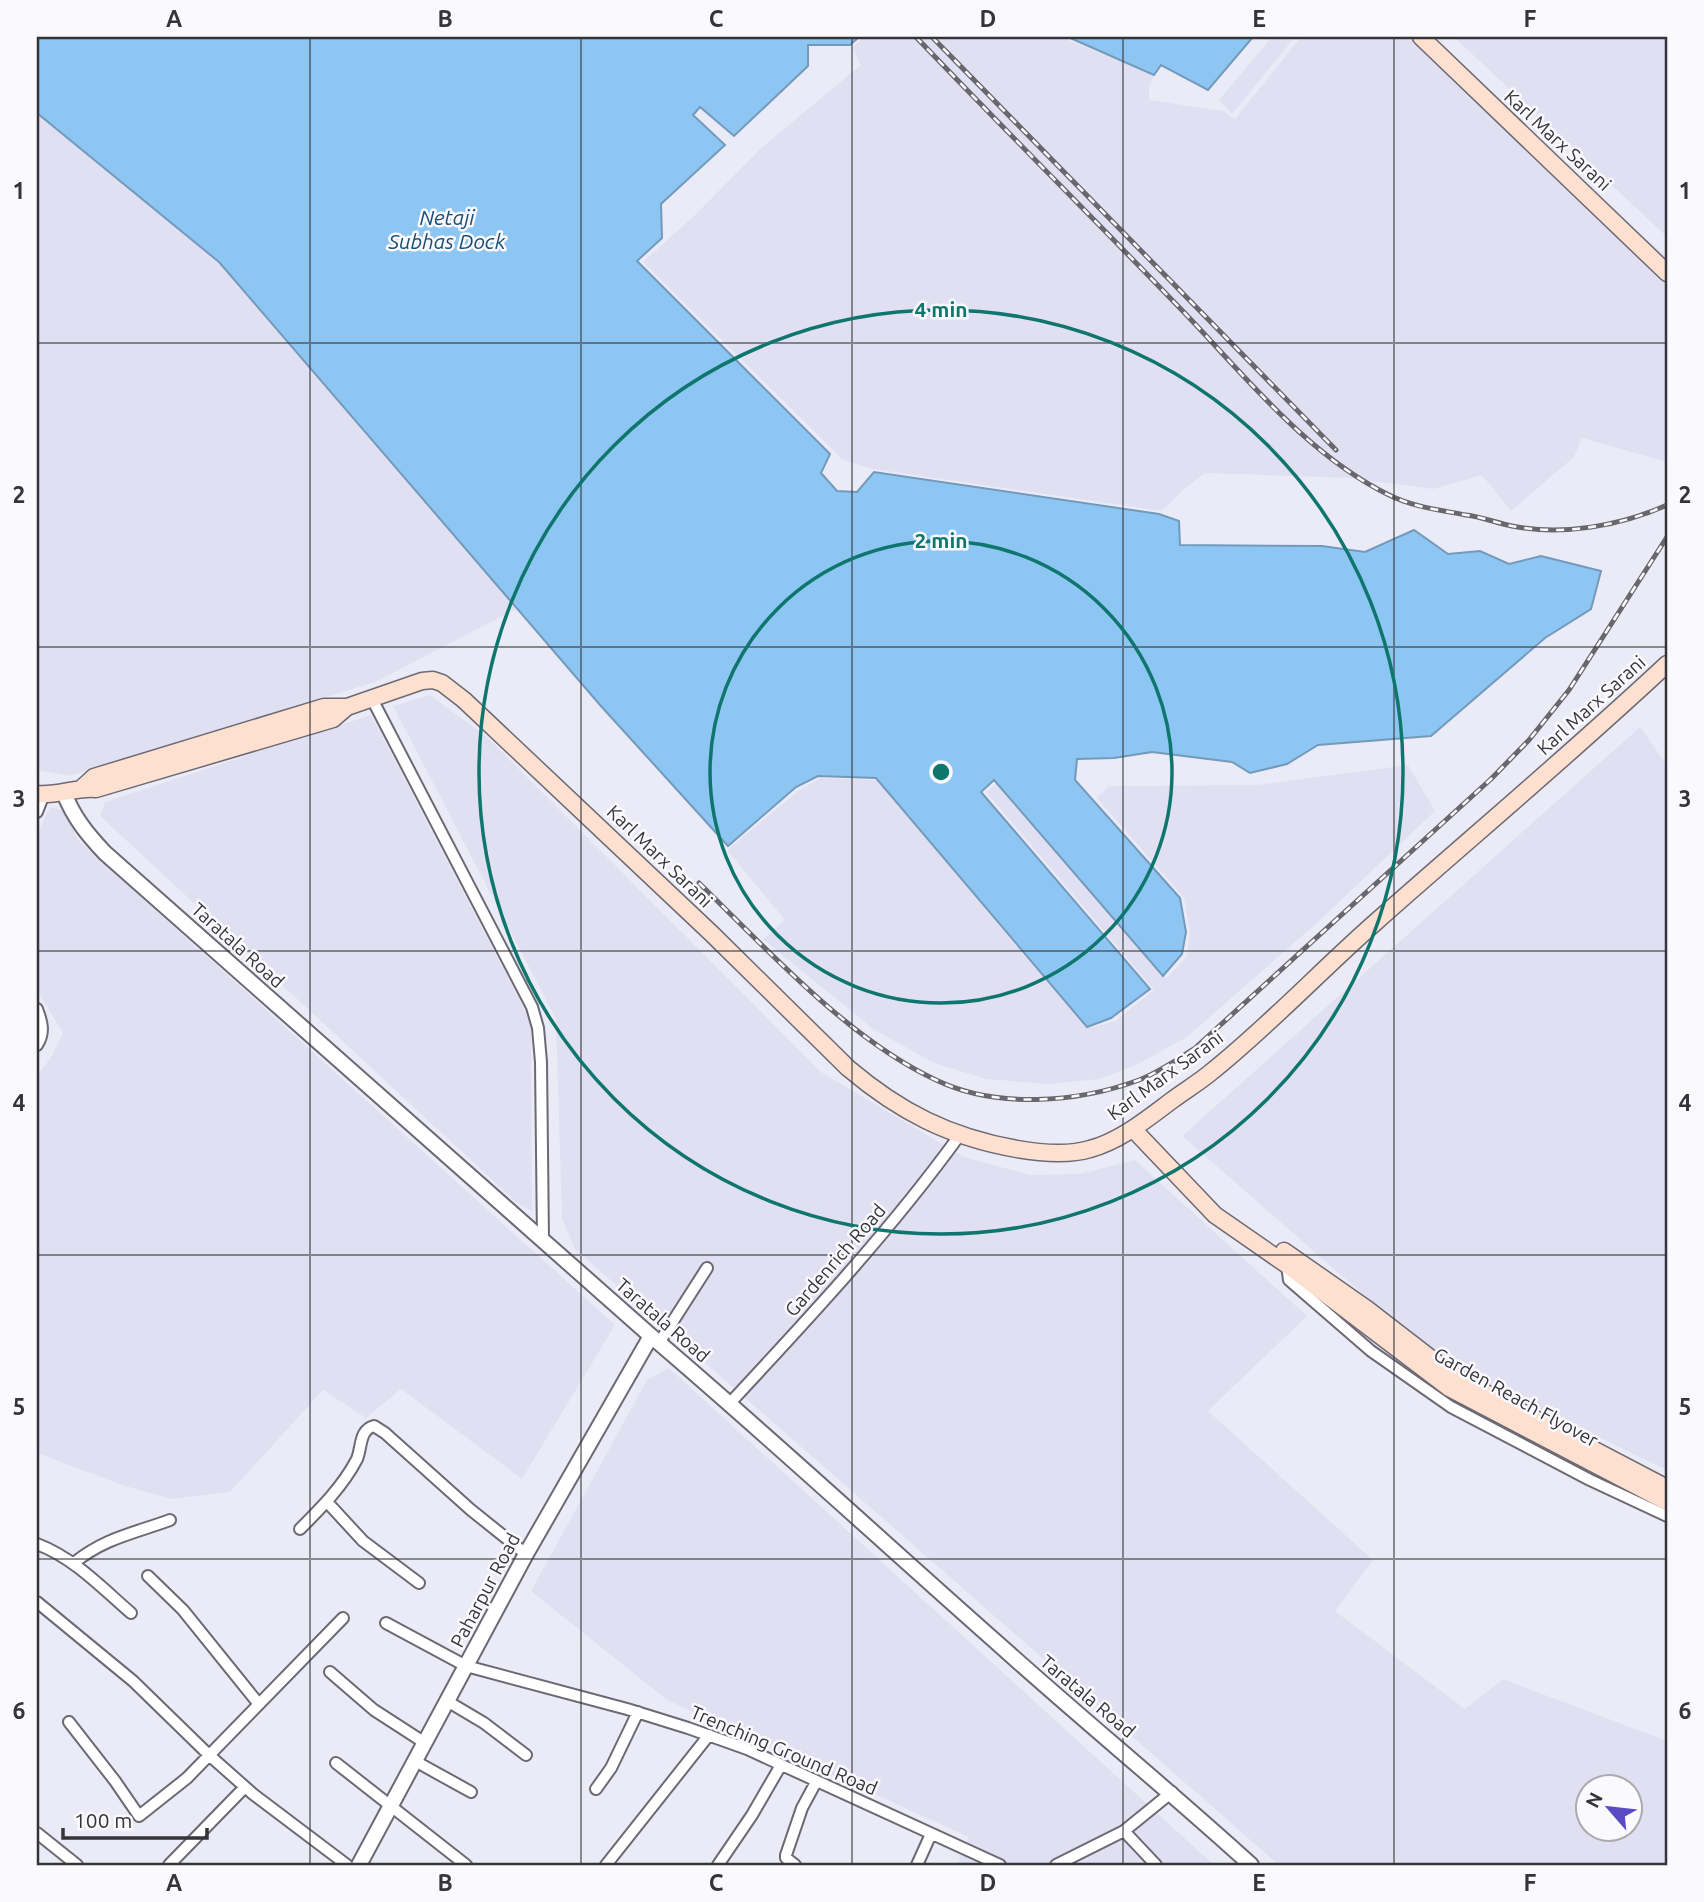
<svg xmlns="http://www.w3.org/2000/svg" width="1704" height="1902" viewBox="0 0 1704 1902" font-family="Ubuntu,sans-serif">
<rect width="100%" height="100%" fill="#ebebf7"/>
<!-- built -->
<path fill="#e1e0f3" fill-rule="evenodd" d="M 864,37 L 1061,37 L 1154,75 L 1149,88 L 1149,100 L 1223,111 L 1235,119 L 1301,37 L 1411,37 L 1667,257 L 1667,462 L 1582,438 L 1574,457 L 1511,511 L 1482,475 L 1433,489 L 1349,478 L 1205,473 L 1183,490 L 1162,511 L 873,469 L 843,460 L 643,262 L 697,213 L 760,149 L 861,65 L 852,47 Z
M 1272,37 L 1295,37 L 1232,114 L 1219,100 Z
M 1454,37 L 1667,37 L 1667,237 Z
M 37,113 L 219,262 L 518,608 L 375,682 L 70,776 L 37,770 Z
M 430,695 L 487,737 L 821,1072 L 964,1157 L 1030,1175 L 1080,1174 L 1135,1160 L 1307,1316 L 1208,1411 L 1373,1560 L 1335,1611 L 1465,1709 L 1503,1679 L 1667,1741 L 1667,1865 L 1279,1865 L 575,1249 L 562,1219 L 556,1019 L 393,706 ZM 1588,1786 L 1630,1786 L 1630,1828 L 1588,1828 Z
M 371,715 L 531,1022 L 532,1211 L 517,1203 L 100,816 L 105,802 Z
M 1640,727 L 1667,765 L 1667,1470 L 1438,1360 L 1182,1136 Z
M 1408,765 L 1435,811 L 1319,921 L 1187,1037 L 1138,1064 L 1100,1079 L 1048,1084 L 986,1079 L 934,1063 L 873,1029 L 763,939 L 785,920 L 727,850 L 798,791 L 821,778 L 878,780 L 1090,1028 L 1115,1021 L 1154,990 L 986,792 L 997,783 L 1166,979 L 1187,956 L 1190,932 L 1184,898 L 1097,798 L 1109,786 L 1257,785 Z
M 50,807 L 63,810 L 78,840 L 615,1325 L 522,1479 L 401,1389 L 366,1418 L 323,1390 L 230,1492 L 171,1499 L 122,1485 L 37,1453 L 37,1075 L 50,1059 L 63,1033 L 37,990 L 37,835 Z
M 669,1368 L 1214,1865 L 957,1865 L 969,1837 L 667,1700 L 531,1591 L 647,1380 Z"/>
<!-- water -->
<path fill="#8dc6f3" stroke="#739abb" stroke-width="2" d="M 37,37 L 859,37 L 850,45 L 808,45 L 808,66 L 734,136 L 700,107 L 693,115 L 725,145 L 661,204 L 662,238 L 637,261 L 830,454 L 821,473 L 837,491 L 857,492 L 874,472 L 1159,514 L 1179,521 L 1180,545 L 1322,546 L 1365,552 L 1414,530 L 1448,554 L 1480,551 L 1509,564 L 1541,556 L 1601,571 L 1591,609 L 1545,638 L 1431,736 L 1318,745 L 1287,764 L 1250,773 L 1232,762 L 1152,752 L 1114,758 L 1077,759 L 1075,780 L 1180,898 L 1186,932 L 1182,954 L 1163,976 L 994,780 L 981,792 L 1150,989 L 1111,1018 L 1087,1027 L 876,778 L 818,776 L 796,787 L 728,846 L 600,705 L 219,262 L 37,113 Z
M 1068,37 L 1253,37 L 1208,90 L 1161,65 L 1154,75 Z"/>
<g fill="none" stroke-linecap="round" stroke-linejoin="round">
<!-- minor casing -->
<g stroke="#6b6a74" stroke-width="14">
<path id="minor" d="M 371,697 L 532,1007 L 538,1028 L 541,1062 L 543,1240
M 37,812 L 44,794
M 37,1009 C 42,1022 45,1033 37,1045
M 1287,1265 L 1289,1280 L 1371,1351 L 1451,1407 L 1590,1480 L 1667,1516
M 659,1343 L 707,1268
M 730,1403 C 810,1317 890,1231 959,1136
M 327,1502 L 363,1541 L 419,1583
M 300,1529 C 321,1508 343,1486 357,1459 C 362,1447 359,1430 374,1426 L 385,1433 L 471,1510 L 526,1554
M 37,1544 C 74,1558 101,1587 131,1613
M 74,1563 C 104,1538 135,1533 170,1520
M 148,1576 L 183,1610 L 258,1703
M 37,1602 L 133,1681 L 209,1755 L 253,1794 L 347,1865
M 386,1623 L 466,1666 L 627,1709 L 688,1728 L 747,1749 L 1000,1865
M 330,1672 L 374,1710 L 425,1743
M 447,1701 L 484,1723 L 526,1755
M 69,1722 L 115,1781 L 139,1816 L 187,1778 L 343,1618
M 415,1761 L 471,1792
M 336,1763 L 466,1865
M 596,1789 L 611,1768 L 638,1712
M 1124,1831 L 1156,1865
M 37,1833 L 77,1865
M 169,1865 L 245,1787
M 606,1865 L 709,1735
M 718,1865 L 752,1815 L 781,1765
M 795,1865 L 786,1858 L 786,1855 L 802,1808 L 816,1782
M 917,1865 L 931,1834
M 1056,1865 L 1124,1831 L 1172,1792"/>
</g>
<!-- tertiary casing -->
<g stroke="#6b6a74" stroke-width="18">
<path id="tertiary" d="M 64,793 C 74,818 87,834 105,853 L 651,1336 C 771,1438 886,1545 1004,1649 C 1085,1722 1170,1791 1251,1865
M 359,1865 L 526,1554 L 651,1336"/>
</g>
<!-- secondary casing -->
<g stroke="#6b6a74" stroke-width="19">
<path id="secondary" d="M 1421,37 L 1667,273
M 82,788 L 94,777 L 324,707 L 347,707
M 37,794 C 58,796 76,787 96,789 L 333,719 L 347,707 L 422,681 L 433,680 L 442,683 L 464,700 L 712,934 L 848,1068 C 900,1112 949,1137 1017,1149 C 1040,1153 1067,1156 1090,1149 C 1120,1141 1147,1119 1171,1101 C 1184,1091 1198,1083 1210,1073 C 1269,1026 1321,970 1378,920 C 1474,835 1573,752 1667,664
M 1133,1129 L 1215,1215 L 1287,1265 L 1449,1388 L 1667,1502
M 1284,1251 L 1367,1309 L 1455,1377 L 1667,1488"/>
</g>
<!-- minor -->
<use href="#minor" stroke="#fff" stroke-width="10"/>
<!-- tertiary -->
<use href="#tertiary" stroke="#fff" stroke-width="14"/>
<!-- secondary -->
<use href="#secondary" stroke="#fee0d1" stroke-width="16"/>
<!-- rail casing -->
<g stroke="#67676d" stroke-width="5">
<path id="rail" d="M 916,37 C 1001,126 1088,213 1174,302 C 1240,369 1303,453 1389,495 C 1413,507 1440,510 1466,515 C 1482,517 1497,523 1512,526 C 1563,536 1620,526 1667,505
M 932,37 L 1336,450
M 699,883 C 768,950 848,1039 936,1080 C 996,1109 1077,1103 1139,1080 C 1159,1072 1176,1060 1194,1049 L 1491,779 L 1529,740 L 1569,690 L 1667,537"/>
</g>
<!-- rail -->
<use href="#rail" stroke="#f9f9fe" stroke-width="2.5" stroke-dasharray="8" stroke-linecap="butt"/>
</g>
<!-- grid -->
<path fill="none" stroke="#353539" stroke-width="2" stroke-opacity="0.55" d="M 310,37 L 310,1865M 581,37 L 581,1865M 852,37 L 852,1865M 1123,37 L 1123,1865M 1394,37 L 1394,1865M 37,343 L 1667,343M 37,647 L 1667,647M 37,951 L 1667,951M 37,1255 L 1667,1255M 37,1559 L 1667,1559"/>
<!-- distance rings -->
<g fill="none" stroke="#0f766e" stroke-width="3.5">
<circle cx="941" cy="772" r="231"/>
<circle cx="941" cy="772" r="462"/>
</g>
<g text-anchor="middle" stroke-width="5" stroke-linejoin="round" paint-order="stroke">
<!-- street labels -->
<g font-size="19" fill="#353539" stroke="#f9f9fe">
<text transform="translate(1558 140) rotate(43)" y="7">Karl Marx Sarani</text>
<text transform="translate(1591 705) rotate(-42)" y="7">Karl Marx Sarani</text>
<text transform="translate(660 856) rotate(44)" y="7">Karl Marx Sarani</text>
<text transform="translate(238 945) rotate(42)" y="7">Taratala Road</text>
<text transform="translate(1165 1075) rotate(-36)" y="7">Karl Marx Sarani</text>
<text transform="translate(835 1260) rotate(-49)" y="7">Gardenrich Road</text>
<text transform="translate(663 1320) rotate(41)" y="7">Taratala Road</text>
<text transform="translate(1516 1397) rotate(29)" y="7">Garden Reach Flyover</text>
<text transform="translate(485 1590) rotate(-62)" y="7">Paharpur Road</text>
<text transform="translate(1088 1696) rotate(40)" y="7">Taratala Road</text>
<text transform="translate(784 1750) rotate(23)" y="7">Trenching Ground Road</text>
</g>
<!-- water labels -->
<g font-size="21" font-style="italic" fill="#184d72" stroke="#f9f9fe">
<text x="447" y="225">Netaji<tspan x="447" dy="24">Subhas Dock</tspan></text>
</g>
</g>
<circle cx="941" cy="772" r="10" fill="#0f766e" stroke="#f9f9fe" stroke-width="3.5"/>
<g font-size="21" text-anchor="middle" font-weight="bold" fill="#0f766e" stroke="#f9f9fe" stroke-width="5" stroke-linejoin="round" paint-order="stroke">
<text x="941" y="317">4 min</text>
<text x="941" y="548">2 min</text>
</g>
<!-- border -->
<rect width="1704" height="1902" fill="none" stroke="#f9f9fe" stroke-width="77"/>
<!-- north arrow -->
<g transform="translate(1609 1808) rotate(298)"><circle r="33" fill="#f9f9fe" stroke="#ababaf" stroke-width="2"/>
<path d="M0-5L12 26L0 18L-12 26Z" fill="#5a4bc3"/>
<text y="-10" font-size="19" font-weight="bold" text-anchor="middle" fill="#353539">N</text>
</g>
<!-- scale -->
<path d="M63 1828v10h144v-10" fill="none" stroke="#353539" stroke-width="3.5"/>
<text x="74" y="1828" font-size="21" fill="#353539" stroke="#f9f9fe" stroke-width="5" paint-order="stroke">100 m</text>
<rect x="38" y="38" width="1628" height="1826" fill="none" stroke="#353539" stroke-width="2.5"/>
<g font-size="23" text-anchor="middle" font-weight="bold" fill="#353539">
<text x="174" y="27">A</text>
<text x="445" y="27">B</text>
<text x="716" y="27">C</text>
<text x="988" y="27">D</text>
<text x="1259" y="27">E</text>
<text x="1530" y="27">F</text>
<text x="19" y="199">1</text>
<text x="1685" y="199">1</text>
<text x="19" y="503">2</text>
<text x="1685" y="503">2</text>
<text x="19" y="807">3</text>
<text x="1685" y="807">3</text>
<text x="19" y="1111">4</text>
<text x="1685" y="1111">4</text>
<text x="19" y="1415">5</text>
<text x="1685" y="1415">5</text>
<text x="19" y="1719">6</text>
<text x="1685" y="1719">6</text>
<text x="174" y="1891">A</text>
<text x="445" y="1891">B</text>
<text x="716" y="1891">C</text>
<text x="988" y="1891">D</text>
<text x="1259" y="1891">E</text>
<text x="1530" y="1891">F</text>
</g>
</svg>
